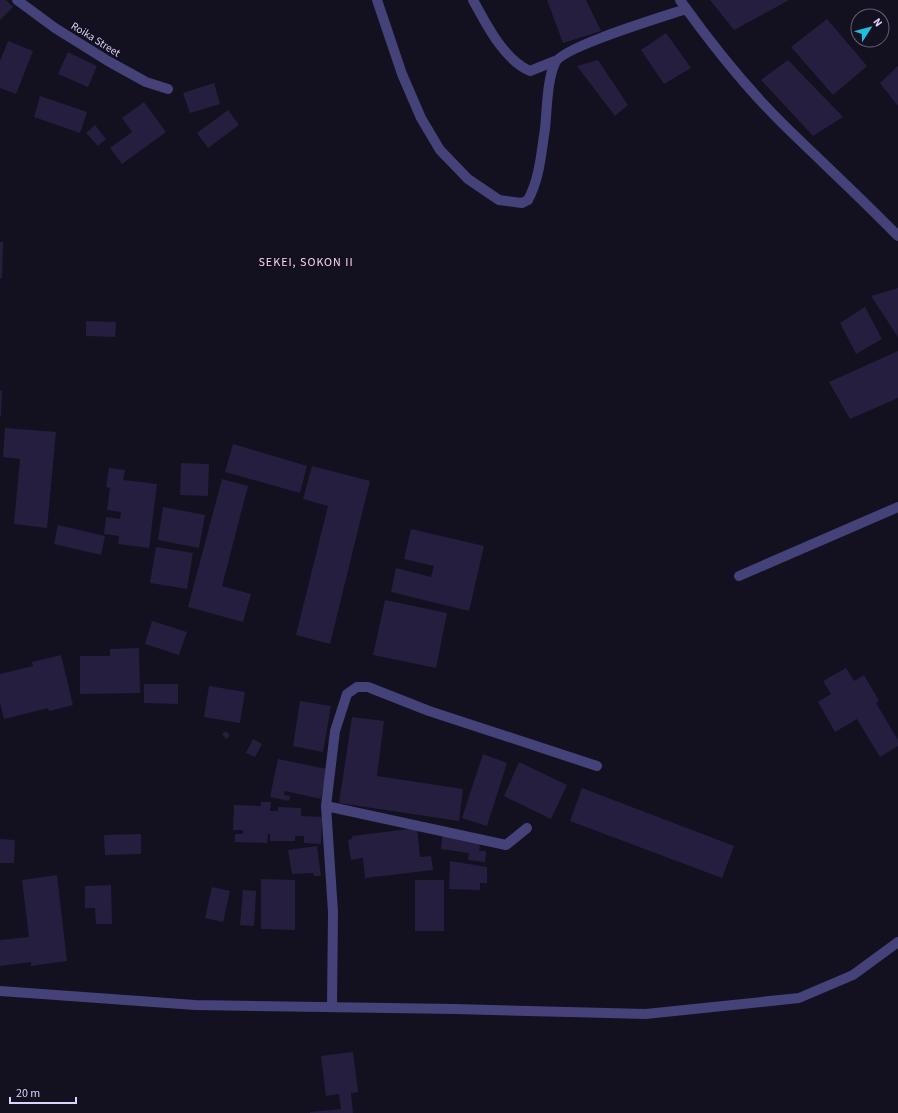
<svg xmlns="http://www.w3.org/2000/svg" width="898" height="1113" viewBox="0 0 898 1113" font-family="'Source Sans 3',sans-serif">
<rect width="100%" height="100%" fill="#131020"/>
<!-- building -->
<path fill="#261e3e" d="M 0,0 L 6,0 L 13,7 L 0,20 Z
M 547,0 L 586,0 L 601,31 L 563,43 Z
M 710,0 L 789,0 L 734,30 Z
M 827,19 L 867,66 L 833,95 L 791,47 Z
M 666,33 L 691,68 L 664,84 L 641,50 Z
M 8,41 L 33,51 L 16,94 L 0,88 L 0,61 Z
M 68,52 L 97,66 L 88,87 L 58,74 Z
M 598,60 L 628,105 L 615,116 L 577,66 Z
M 788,60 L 843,117 L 813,136 L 761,80 Z
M 898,66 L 898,106 L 880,83 Z
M 214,83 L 220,104 L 190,113 L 183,93 Z
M 40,96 L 87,112 L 80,133 L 34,117 Z
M 144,102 L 166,132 L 122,164 L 110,148 L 132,132 L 122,118 Z
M 228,110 L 239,125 L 208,148 L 197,133 Z
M 95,125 L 106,139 L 98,146 L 86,133 Z
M 0,242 L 3,242 L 2,278 L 0,278 Z
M 898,288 L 898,337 L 871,296 Z
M 865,307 L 882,339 L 856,354 L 840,323 Z
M 86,321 L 116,322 L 115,337 L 86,336 Z
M 898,351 L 898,398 L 850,419 L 829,382 Z
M 0,390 L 2,391 L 1,416 L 0,416 Z
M 5,428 L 56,432 L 47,528 L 14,524 L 20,459 L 3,457 Z
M 233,444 L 307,466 L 300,493 L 225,472 Z
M 181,463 L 209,464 L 208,496 L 180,495 Z
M 312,466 L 370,481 L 330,644 L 296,635 L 328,506 L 303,499 Z
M 109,468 L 125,470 L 123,480 L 157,484 L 149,548 L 118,544 L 119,536 L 104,534 L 106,517 L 120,519 L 121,512 L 107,510 L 110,488 L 106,487 Z
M 222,479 L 248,486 L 222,586 L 251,594 L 243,622 L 188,607 Z
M 163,507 L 205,515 L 199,548 L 158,540 Z
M 58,525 L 105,536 L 101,555 L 54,544 Z
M 411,529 L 484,546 L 469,611 L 391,592 L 396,568 L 431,577 L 434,566 L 404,559 Z
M 156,547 L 193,553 L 187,589 L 150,583 Z
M 385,600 L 447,613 L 436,668 L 373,655 Z
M 152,621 L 187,632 L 179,655 L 145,644 Z
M 139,648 L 140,693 L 80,694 L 80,656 L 110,656 L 110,649 Z
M 61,655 L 73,705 L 49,711 L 48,708 L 4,719 L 0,703 L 0,674 L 33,666 L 32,662 Z
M 846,668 L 854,681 L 864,675 L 879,701 L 876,703 L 898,740 L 898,746 L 880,757 L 857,719 L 835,732 L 818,702 L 831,694 L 823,681 Z
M 144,684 L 178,684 L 178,704 L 144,703 Z
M 209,686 L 245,692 L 240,723 L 204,717 Z
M 300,701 L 331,706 L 323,752 L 293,746 Z
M 352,717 L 384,721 L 377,776 L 463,789 L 459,821 L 339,803 Z
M 226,731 L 230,736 L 226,739 L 222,734 Z
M 253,739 L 262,744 L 255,757 L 246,753 Z
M 483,754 L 507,763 L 487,826 L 462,818 Z
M 278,759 L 327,769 L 321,799 L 285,791 L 284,795 L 290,796 L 289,801 L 270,797 Z
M 519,762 L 567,785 L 551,819 L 504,796 Z
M 582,788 L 734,846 L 722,878 L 570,821 Z
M 261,802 L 271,802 L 270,811 L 278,811 L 278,807 L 301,808 L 301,816 L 322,817 L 321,844 L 304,843 L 304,836 L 295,836 L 295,841 L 270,841 L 270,834 L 268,834 L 267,843 L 235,842 L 235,834 L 243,834 L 243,830 L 233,830 L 234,805 L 261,806 Z
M 417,828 L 420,857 L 431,856 L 433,870 L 365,878 L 363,858 L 351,860 L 348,840 L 352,839 L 352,836 Z
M 443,830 L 481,834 L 479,851 L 486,851 L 485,862 L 468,860 L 469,853 L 441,849 Z
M 141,834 L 141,854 L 105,855 L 104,835 Z
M 0,839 L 15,840 L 14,863 L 0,863 Z
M 317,846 L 321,876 L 314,876 L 313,873 L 292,874 L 288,850 Z
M 450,861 L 487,867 L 487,883 L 480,883 L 480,890 L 449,889 Z
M 57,875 L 67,961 L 31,966 L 31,962 L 0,966 L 0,940 L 29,937 L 22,880 Z
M 261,879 L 295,880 L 295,930 L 261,929 Z
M 415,880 L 444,880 L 444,931 L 415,931 Z
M 111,885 L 112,924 L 96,924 L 95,908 L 85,908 L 85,886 Z
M 212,887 L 230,891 L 223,922 L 205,918 Z
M 243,890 L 256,891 L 254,926 L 240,925 Z
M 353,1052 L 358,1092 L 351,1093 L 353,1113 L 310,1113 L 310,1112 L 341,1109 L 339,1094 L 326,1096 L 321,1056 Z"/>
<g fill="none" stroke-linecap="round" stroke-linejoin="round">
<!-- minor -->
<path stroke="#454179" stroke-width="10" d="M 17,0 L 55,28 L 108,61 L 146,82 L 168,89
M 377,0 L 402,74 L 421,118 L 440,150 L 468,179 L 499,200 L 522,203 L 528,200 C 540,178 541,153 545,129 C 547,110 547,80 555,63 C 561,47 665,16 686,9
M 473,0 C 486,24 504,60 530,71 L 555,61
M 680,0 C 712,45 747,89 787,128 C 824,164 862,199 898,236
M 739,576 L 898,507
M 326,806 L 506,845 L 527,828
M 0,991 L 195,1005 L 455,1009 L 646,1014 L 799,998 L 853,975 L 898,942
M 332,1007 L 333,912 L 326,806 L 335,731 L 347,694 L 357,687 L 368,687 L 429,711 L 597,766"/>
</g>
<g text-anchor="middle" stroke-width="3" stroke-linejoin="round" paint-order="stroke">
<!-- street labels -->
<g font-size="11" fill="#dad4fa" stroke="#131020">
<text transform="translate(96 39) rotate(32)" y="4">Roika Street</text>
</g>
<!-- neighbourhood labels -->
<g font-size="12" letter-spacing="1" fill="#fad6eb" stroke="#131020">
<text x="306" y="266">SEKEI, SOKON II</text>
</g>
</g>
<!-- north arrow -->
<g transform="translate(870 28) rotate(54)"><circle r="19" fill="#131020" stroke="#635e77"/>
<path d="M0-3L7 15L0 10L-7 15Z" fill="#1cc2dd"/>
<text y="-6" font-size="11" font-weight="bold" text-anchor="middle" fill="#dad4fa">N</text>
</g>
<!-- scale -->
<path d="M10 1097v6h66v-6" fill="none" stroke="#dad4fa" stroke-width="2"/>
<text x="16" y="1097" font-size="12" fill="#dad4fa" stroke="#131020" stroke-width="3" paint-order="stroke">20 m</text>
</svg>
